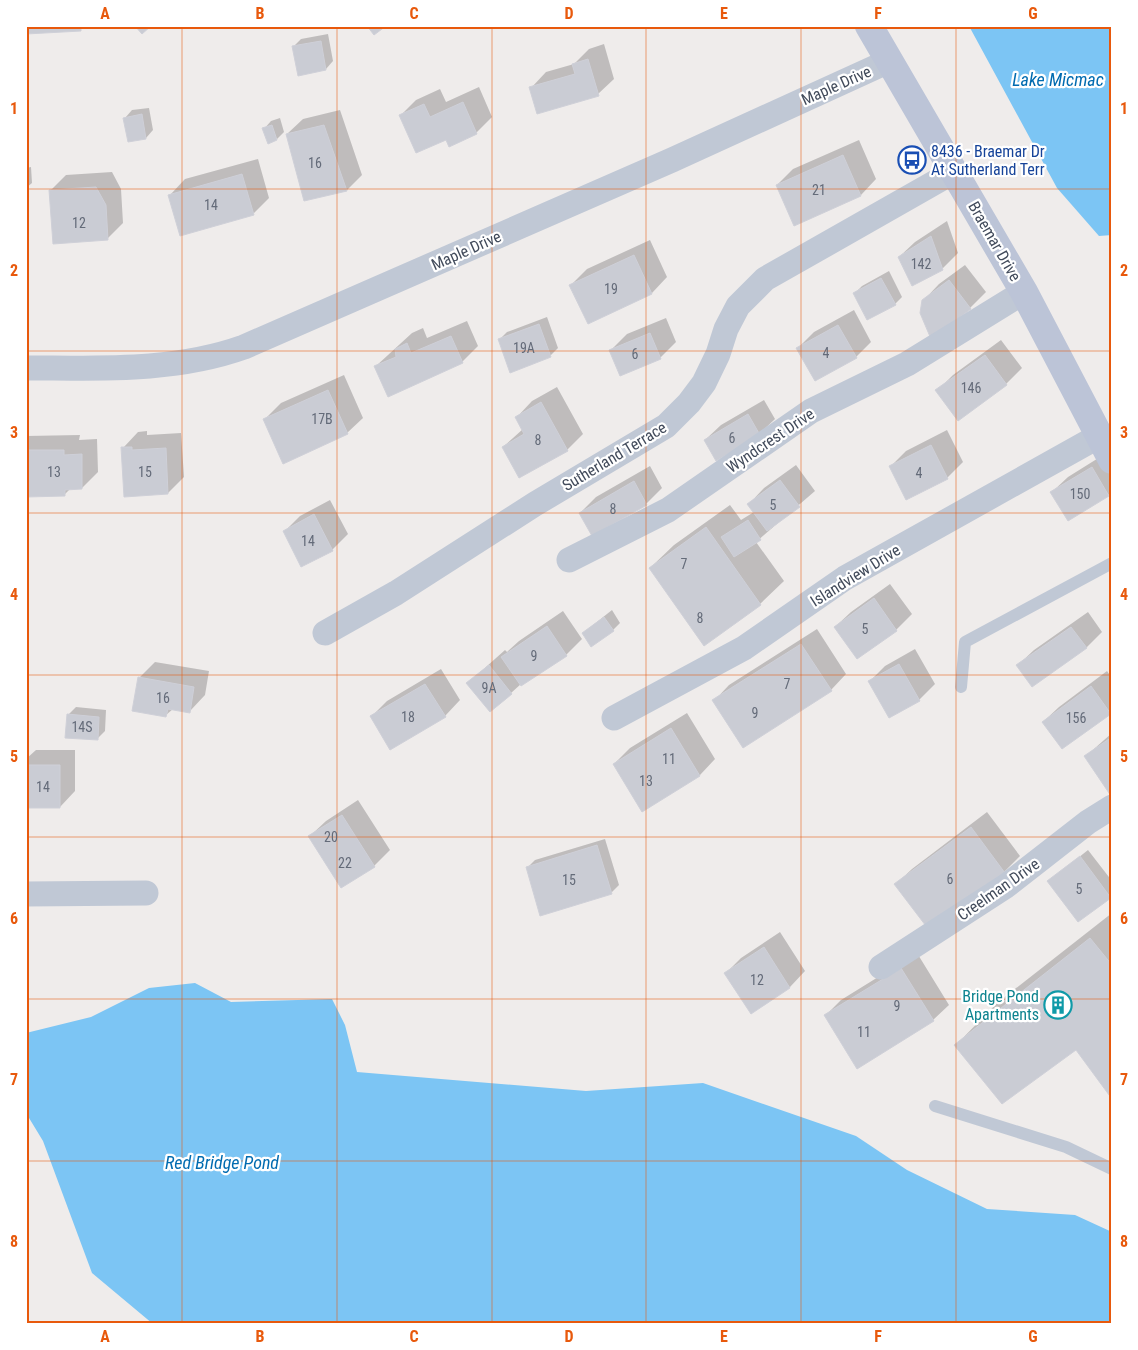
<svg xmlns="http://www.w3.org/2000/svg" width="1138" height="1350" viewBox="0 0 1138 1350" font-family="'Roboto Condensed',sans-serif">
<rect width="100%" height="100%" fill="#efeceb"/>
<!-- water -->
<path fill="#7cc5f4" d="M 969,26 L 1112,26 L 1112,235 L 1099,236 L 1057,188 Z
M 195,983 L 231,1002 L 332,999 L 345,1025 L 357,1072 L 586,1091 L 703,1083 L 856,1136 L 907,1170 L 987,1209 L 1075,1215 L 1112,1232 L 1112,1324 L 153,1324 L 92,1273 L 43,1141 L 26,1113 L 26,1033 L 91,1017 L 149,988 Z"/>
<!-- shadow -->
<path fill="#0003" d="M 328,34 L 333,61 L 326,69 L 294,46 L 301,39 Z
M 604,44 L 614,79 L 598,94 L 531,88 L 546,72 L 574,64 L 589,49 Z
M 479,87 L 492,117 L 476,133 L 450,145 L 446,138 L 400,116 L 416,100 L 440,89 L 446,102 Z
M 149,108 L 153,130 L 146,138 L 125,118 L 132,110 Z
M 340,110 L 362,175 L 347,190 L 287,134 L 303,119 Z
M 280,118 L 284,132 L 277,139 L 264,129 L 271,121 Z
M 859,140 L 876,179 L 861,195 L 795,224 L 777,185 L 793,169 Z
M 258,159 L 269,198 L 253,214 L 170,195 L 185,179 Z
M 31,167 L 32,183 L 26,188 L 26,168 Z
M 112,172 L 121,189 L 123,223 L 107,239 L 50,191 L 66,175 Z
M 947,221 L 958,253 L 942,269 L 899,257 L 915,242 Z
M 650,240 L 667,277 L 652,293 L 571,285 L 587,269 Z
M 965,265 L 986,292 L 970,308 L 923,301 L 939,284 Z
M 889,271 L 902,297 L 895,304 L 855,293 L 862,286 Z
M 854,310 L 871,342 L 856,357 L 798,348 L 814,332 Z
M 547,317 L 558,348 L 550,356 L 499,340 L 507,332 Z
M 666,318 L 676,342 L 660,358 L 611,350 L 627,334 Z
M 467,321 L 478,346 L 462,362 L 376,366 L 412,333 L 423,328 L 427,338 Z
M 1001,340 L 1022,368 L 1006,384 L 958,419 L 937,391 L 953,375 Z
M 344,375 L 363,418 L 347,433 L 265,419 L 281,403 Z
M 557,387 L 583,434 L 567,450 L 503,447 L 523,429 L 517,417 L 532,401 Z
M 764,400 L 775,419 L 759,434 L 705,440 L 721,425 Z
M 947,430 L 963,462 L 947,478 L 891,466 L 906,451 Z
M 147,431 L 147,435 L 181,433 L 184,477 L 168,493 L 123,448 L 138,432 Z
M 80,435 L 79,440 L 97,439 L 98,472 L 82,488 L 71,488 L 64,495 L 26,495 L 26,436 Z
M 1108,452 L 1112,459 L 1112,492 L 1108,495 L 1052,492 L 1068,477 Z
M 796,465 L 815,491 L 756,542 L 784,581 L 760,604 L 650,568 L 674,545 L 730,505 L 741,520 L 754,512 L 749,504 L 764,488 Z
M 650,466 L 662,488 L 646,504 L 580,513 L 596,497 Z
M 330,500 L 348,534 L 332,550 L 284,532 L 300,516 Z
M 890,584 L 912,614 L 896,630 L 835,627 L 851,612 Z
M 612,610 L 620,623 L 613,630 L 583,633 Z
M 563,611 L 582,639 L 566,655 L 521,684 L 511,693 L 468,683 L 505,650 L 507,652 L 519,641 Z
M 1088,612 L 1102,632 L 1086,648 L 1018,665 L 1034,650 Z
M 817,629 L 846,674 L 831,690 L 714,701 L 729,685 Z
M 915,649 L 935,684 L 919,700 L 870,681 L 885,666 Z
M 155,662 L 209,671 L 205,695 L 190,711 L 173,709 L 166,715 L 139,678 Z
M 441,669 L 460,700 L 445,716 L 371,717 L 387,701 Z
M 1107,671 L 1112,678 L 1110,713 L 1043,722 L 1059,707 Z
M 76,707 L 106,710 L 105,731 L 97,739 L 68,715 Z
M 687,713 L 715,759 L 700,775 L 642,810 L 614,764 L 630,748 Z
M 1112,733 L 1112,794 L 1086,756 Z
M 36,750 L 75,750 L 75,791 L 60,807 L 26,807 L 26,759 Z
M 358,800 L 390,850 L 374,866 L 310,836 L 326,821 Z
M 987,812 L 1020,856 L 1004,872 L 896,884 L 912,869 Z
M 605,839 L 619,885 L 611,893 L 527,868 L 535,860 Z
M 1088,850 L 1112,881 L 1112,896 L 1078,920 L 1049,881 Z
M 1112,913 L 1112,1097 L 1076,1048 L 956,1045 L 997,1003 Z
M 780,932 L 805,971 L 790,987 L 751,1012 L 726,973 L 741,958 Z
M 917,953 L 949,1005 L 933,1020 L 826,1015 L 841,1000 Z"/>
<!-- building -->
<path fill="#caccd4" stroke="#cfd0d8" d="M 26,26 L 81,26 L 81,31 L 26,34 Z
M 135,26 L 151,26 L 142,34 Z
M 367,26 L 386,26 L 374,35 Z
M 321,41 L 326,70 L 298,76 L 292,46 Z
M 588,59 L 599,96 L 537,114 L 529,87 L 575,74 L 572,64 Z
M 463,102 L 477,134 L 449,147 L 446,140 L 416,153 L 399,115 L 424,104 L 430,117 Z
M 142,114 L 146,139 L 128,142 L 123,118 Z
M 272,125 L 277,140 L 268,144 L 262,128 Z
M 324,125 L 347,191 L 304,201 L 286,134 Z
M 843,155 L 861,196 L 794,226 L 776,185 Z
M 242,174 L 254,215 L 180,236 L 168,195 Z
M 96,187 L 106,205 L 108,240 L 53,244 L 49,190 Z
M 931,236 L 943,270 L 912,286 L 898,257 Z
M 634,255 L 652,294 L 588,324 L 569,285 Z
M 881,278 L 896,305 L 867,320 L 853,293 Z
M 949,280 L 971,309 L 931,339 L 920,313 L 922,300 Z
M 539,324 L 551,357 L 510,373 L 498,339 Z
M 838,325 L 857,358 L 815,381 L 796,348 Z
M 650,333 L 661,359 L 620,376 L 609,350 Z
M 451,336 L 463,363 L 388,397 L 374,366 L 396,357 L 395,349 L 407,343 L 411,353 Z
M 985,355 L 1007,385 L 958,421 L 935,390 Z
M 328,390 L 348,434 L 283,464 L 263,419 Z
M 541,402 L 568,451 L 519,478 L 502,447 L 524,434 L 515,417 Z
M 748,414 L 760,435 L 716,461 L 704,440 Z
M 931,445 L 948,479 L 906,500 L 889,466 Z
M 121,447 L 132,447 L 132,450 L 166,448 L 168,494 L 124,497 Z
M 26,450 L 64,450 L 64,455 L 82,454 L 82,489 L 65,490 L 65,496 L 26,497 Z
M 1092,467 L 1109,496 L 1068,521 L 1050,492 Z
M 780,480 L 800,507 L 767,531 L 747,504 Z
M 634,481 L 647,505 L 592,536 L 579,513 Z
M 314,514 L 333,551 L 301,567 L 283,531 Z
M 748,520 L 761,540 L 734,557 L 721,537 Z
M 706,527 L 761,605 L 704,646 L 649,568 Z
M 874,598 L 897,631 L 857,659 L 834,627 Z
M 604,617 L 614,631 L 591,647 L 582,633 Z
M 547,626 L 567,656 L 521,686 L 501,657 Z
M 1071,627 L 1087,648 L 1032,687 L 1016,665 Z
M 801,644 L 832,691 L 743,748 L 712,700 Z
M 899,664 L 920,701 L 889,718 L 868,681 Z
M 489,665 L 512,694 L 490,712 L 466,683 Z
M 138,677 L 194,687 L 190,713 L 168,709 L 166,717 L 132,711 Z
M 425,684 L 446,717 L 390,750 L 370,716 Z
M 1091,686 L 1111,714 L 1062,749 L 1042,722 Z
M 67,714 L 99,717 L 98,740 L 65,738 Z
M 671,728 L 700,776 L 642,812 L 613,764 Z
M 1112,737 L 1112,796 L 1111,796 L 1084,756 Z
M 26,765 L 60,765 L 60,808 L 26,808 Z
M 342,815 L 375,867 L 341,888 L 308,836 Z
M 971,827 L 1005,873 L 929,930 L 894,884 Z
M 597,845 L 612,894 L 540,916 L 526,867 Z
M 1080,856 L 1111,898 L 1078,922 L 1047,881 Z
M 1090,938 L 1112,965 L 1112,1099 L 1076,1050 L 1002,1104 L 954,1045 Z
M 764,947 L 790,988 L 751,1014 L 724,973 Z
M 901,968 L 934,1021 L 857,1069 L 824,1015 Z"/>
<g fill="none" stroke-linecap="round" stroke-linejoin="round">
<!-- lane -->
<path stroke="#c0c8d5" stroke-width="12" d="M 961,687 L 965,642 L 1112,563
M 935,1106 L 1066,1147 L 1112,1169"/>
<!-- street -->
<path stroke="#c0c8d5" stroke-width="25" d="M 26,368 C 100,368 174,372 244,347 L 672,160 L 889,61
M 569,560 L 668,510 L 811,411 L 907,364 L 1024,292
M 325,633 L 396,593 L 535,504 L 666,426 L 689,403 L 704,383 L 718,354 L 726,329 L 738,306 L 765,279 L 955,171
M 614,718 L 744,648 L 845,578 L 1099,436
M 26,894 L 146,893
M 881,967 L 1006,886 L 1088,822 L 1112,807"/>
<!-- secondary -->
<path stroke="#bcc4d7" stroke-width="28" d="M 869,26 L 1024,292 L 1112,460"/>
</g>
<!-- grid -->
<path fill="none" stroke="#e8590c" stroke-width="1" stroke-opacity="0.55" d="M 182,26 L 182,1324M 337,26 L 337,1324M 492,26 L 492,1324M 646,26 L 646,1324M 801,26 L 801,1324M 956,26 L 956,1324M 26,189 L 1112,189M 26,351 L 1112,351M 26,513 L 1112,513M 26,675 L 1112,675M 26,837 L 1112,837M 26,999 L 1112,999M 26,1161 L 1112,1161"/>
<!-- icons -->
<defs>
<g id="bus-ring" transform="scale(1.4375)"><circle r="9.5" fill="#fff" stroke="#1a4fb4" stroke-width="1.5"/><path d="M-5-6H5V4H4V6H2V4H-2V6H-4V4H-5ZM-3.5-4V0h7V-4ZM-3.5 1.2v1.5H-2V1.2ZM2 1.2v1.5H3.5V1.2Z" fill="#1a4fb4"/></g>
<g id="building-ring" transform="scale(1.4375)"><circle r="9.5" fill="#fff" stroke="#0f9aa8" stroke-width="1.5"/><path d="M-4-6H4V6H1V3H-1V6H-4ZM-2.5-4.3h1.7v1.8h-1.7ZM.8-4.3h1.7v1.8H.8ZM-2.5-1h1.7V.8h-1.7ZM.8-1h1.7V.8H.8Z" fill="#0f9aa8"/></g>
</defs>
<g fill-rule="evenodd">
<use href="#bus-ring" x="912" y="160"/>
<use href="#building-ring" x="1058" y="1005"/>
</g>
<g text-anchor="middle" stroke-width="4.5" stroke-linejoin="round" paint-order="stroke">
<!-- number labels -->
<g font-size="14" fill="#646b79">
<text x="315" y="168">16</text>
<text x="819" y="195">21</text>
<text x="211" y="210">14</text>
<text x="79" y="228">12</text>
<text x="921" y="269">142</text>
<text x="611" y="294">19</text>
<text x="524" y="353">19A</text>
<text x="826" y="358">4</text>
<text x="635" y="359">6</text>
<text x="971" y="393">146</text>
<text x="322" y="424">17B</text>
<text x="732" y="443">6</text>
<text x="538" y="445">8</text>
<text x="54" y="477">13</text>
<text x="145" y="477">15</text>
<text x="919" y="478">4</text>
<text x="1080" y="499">150</text>
<text x="773" y="510">5</text>
<text x="613" y="514">8</text>
<text x="308" y="546">14</text>
<text x="684" y="569">7</text>
<text x="700" y="623">8</text>
<text x="865" y="634">5</text>
<text x="534" y="661">9</text>
<text x="787" y="689">7</text>
<text x="489" y="693">9A</text>
<text x="163" y="703">16</text>
<text x="755" y="718">9</text>
<text x="408" y="722">18</text>
<text x="1076" y="723">156</text>
<text x="82" y="732">14S</text>
<text x="669" y="764">11</text>
<text x="646" y="786">13</text>
<text x="43" y="792">14</text>
<text x="331" y="842">20</text>
<text x="345" y="868">22</text>
<text x="950" y="884">6</text>
<text x="569" y="885">15</text>
<text x="1079" y="894">5</text>
<text x="757" y="985">12</text>
<text x="897" y="1011">9</text>
<text x="864" y="1037">11</text>
</g>
<!-- street labels -->
<g font-size="16" fill="#424b5b" stroke="#fff">
<text transform="translate(836 85) rotate(-24)" y="6">Maple Drive</text>
<text transform="translate(995 241) rotate(60)" y="6">Braemar Drive</text>
<text transform="translate(466 250) rotate(-24)" y="6">Maple Drive</text>
<text transform="translate(770 440) rotate(-34)" y="6">Wyndcrest Drive</text>
<text transform="translate(614 456) rotate(-31)" y="6">Sutherland Terrace</text>
<text transform="translate(855 575) rotate(-32)" y="6">Islandview Drive</text>
<text transform="translate(998 889) rotate(-35)" y="6">Creelman Drive</text>
</g>
<!-- transit labels -->
<g font-size="16" fill="#164399" stroke="#fff" text-anchor="start">
<text x="931" y="157">8436 - Braemar Dr<tspan x="931" dy="18">At Sutherland Terr</tspan></text>
</g>
<!-- culture labels -->
<g font-size="16" fill="#0d838f" stroke="#fff" text-anchor="end">
<text x="1039" y="1002">Bridge Pond<tspan x="1039" dy="18">Apartments</tspan></text>
</g>
<!-- water labels -->
<g font-size="18" font-style="italic" fill="#006bb0" stroke="#fff">
<text x="1058" y="86">Lake Micmac</text>
<text x="222" y="1169">Red Bridge Pond</text>
</g>
</g>
<!-- border -->
<rect width="1138" height="1350" fill="none" stroke="#ffffff" stroke-width="55"/>
<rect x="28" y="28" width="1082" height="1294" fill="none" stroke="#e8590c" stroke-width="2"/>
<g font-size="16" text-anchor="middle" font-weight="bold" fill="#e8590c">
<text x="105" y="19">A</text>
<text x="260" y="19">B</text>
<text x="414" y="19">C</text>
<text x="569" y="19">D</text>
<text x="724" y="19">E</text>
<text x="878" y="19">F</text>
<text x="1033" y="19">G</text>
<text x="14" y="114">1</text>
<text x="1124" y="114">1</text>
<text x="14" y="276">2</text>
<text x="1124" y="276">2</text>
<text x="14" y="438">3</text>
<text x="1124" y="438">3</text>
<text x="14" y="600">4</text>
<text x="1124" y="600">4</text>
<text x="14" y="762">5</text>
<text x="1124" y="762">5</text>
<text x="14" y="924">6</text>
<text x="1124" y="924">6</text>
<text x="14" y="1085">7</text>
<text x="1124" y="1085">7</text>
<text x="14" y="1247">8</text>
<text x="1124" y="1247">8</text>
<text x="105" y="1342">A</text>
<text x="260" y="1342">B</text>
<text x="414" y="1342">C</text>
<text x="569" y="1342">D</text>
<text x="724" y="1342">E</text>
<text x="878" y="1342">F</text>
<text x="1033" y="1342">G</text>
</g>
</svg>
